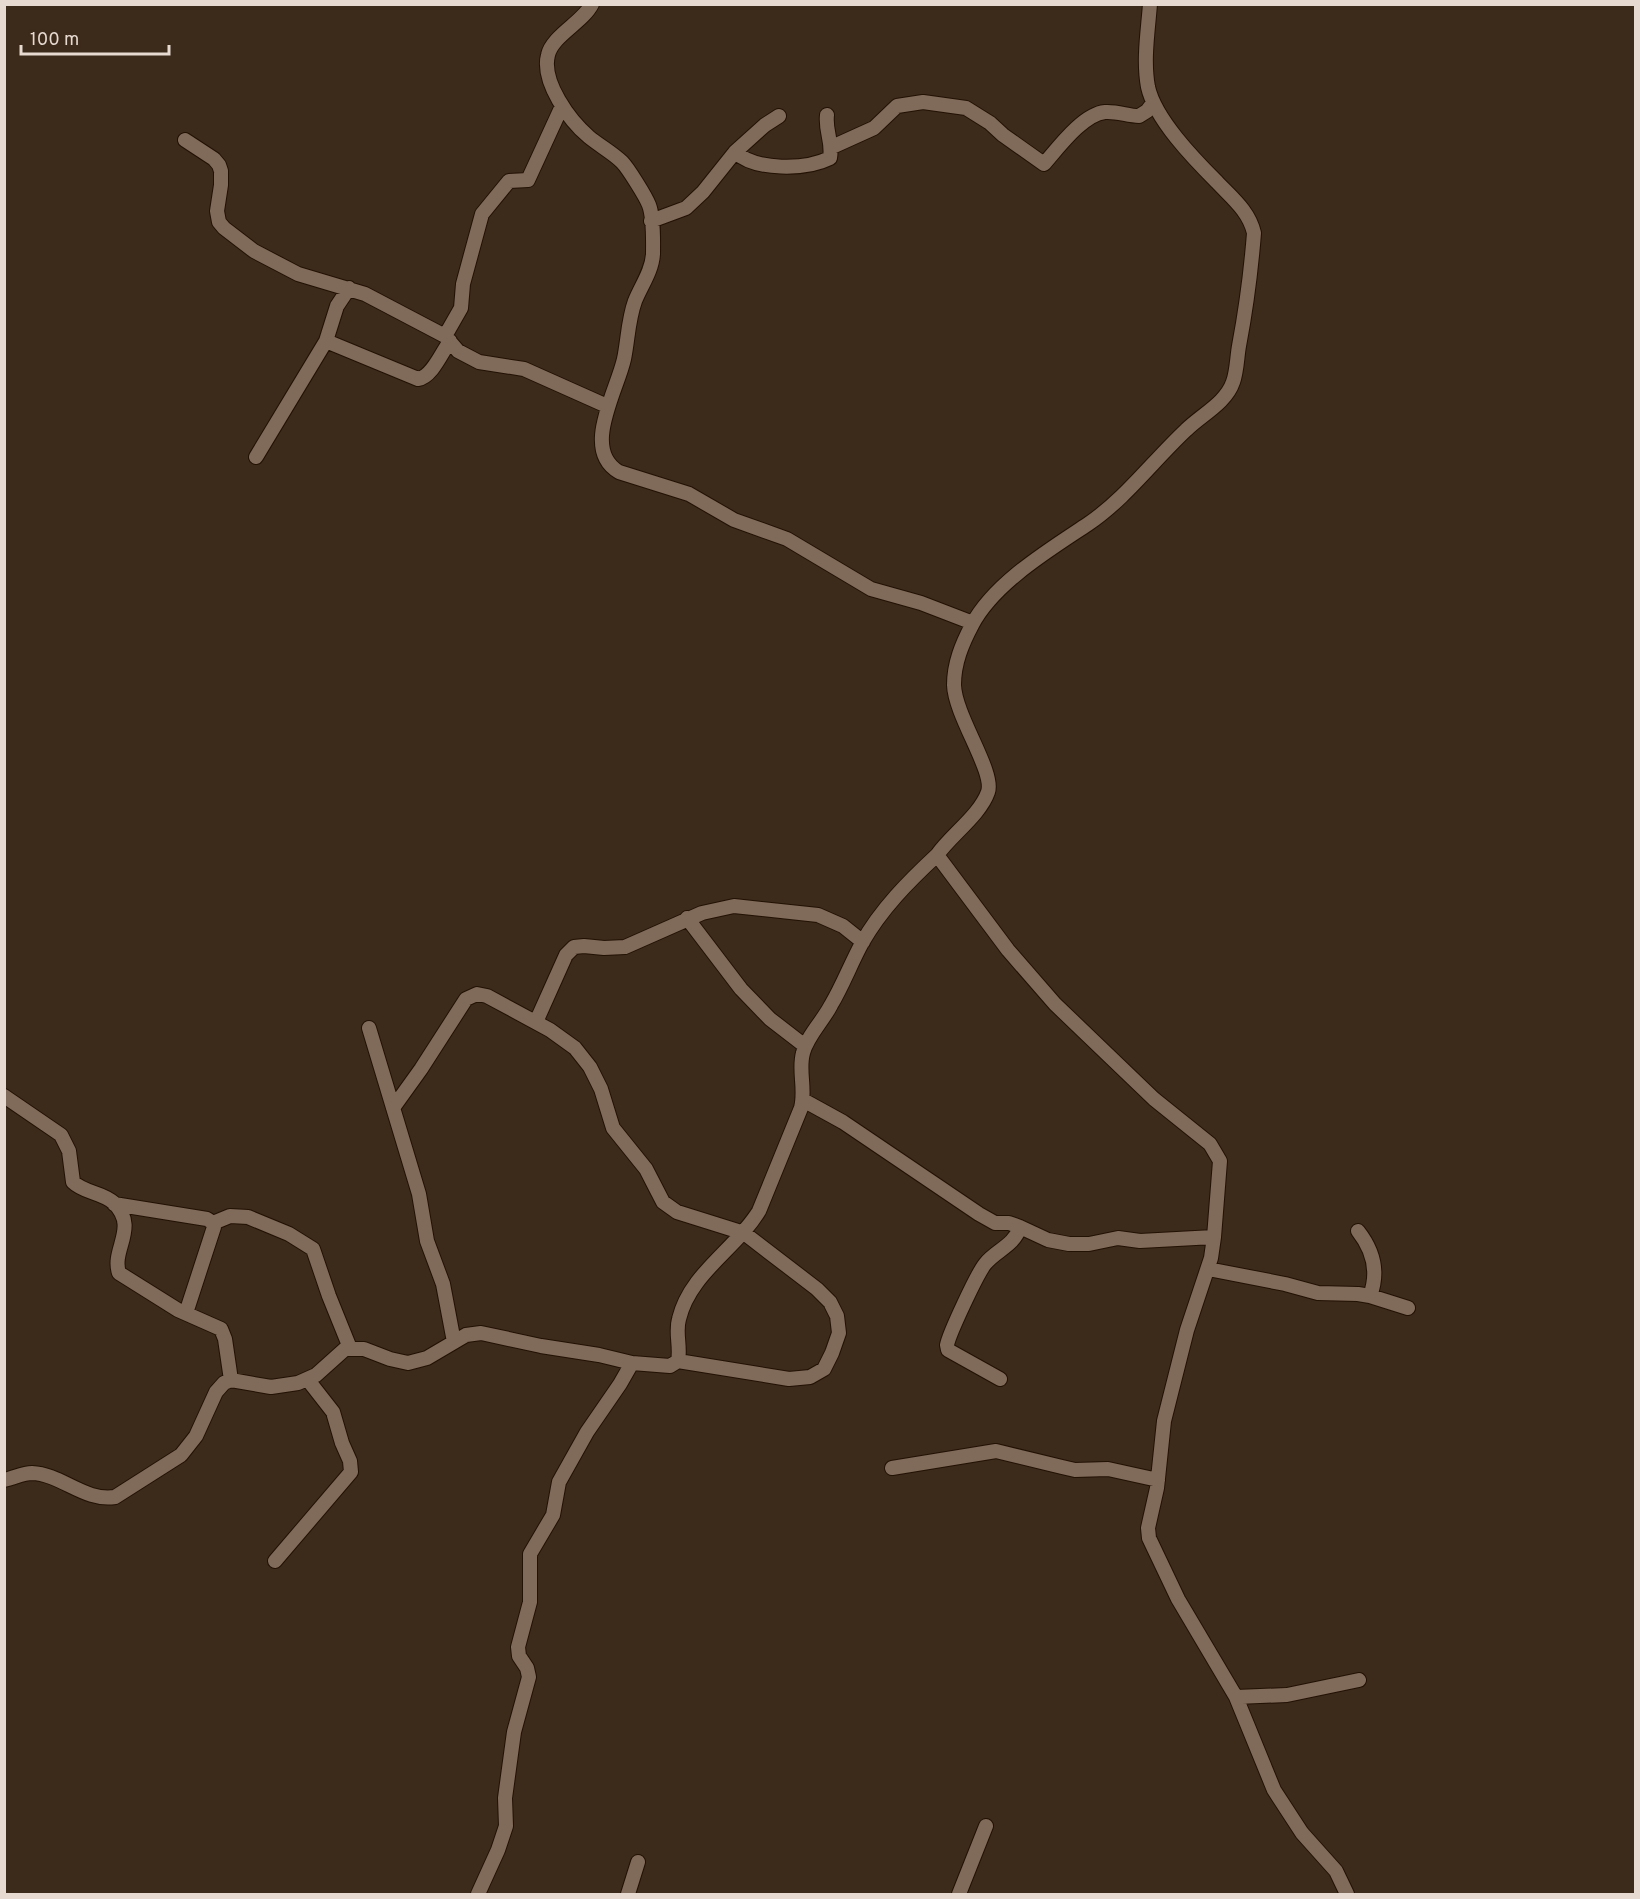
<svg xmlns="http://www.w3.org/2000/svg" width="1640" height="1899" viewBox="0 0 1640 1899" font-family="Overpass,sans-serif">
<rect width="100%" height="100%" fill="#3c2a1b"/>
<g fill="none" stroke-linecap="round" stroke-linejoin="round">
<!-- minor casing -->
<g stroke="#221204" stroke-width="16">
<path id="minor" d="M 592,4 C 583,22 552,36 548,55 C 541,82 570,121 589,137 C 600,146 613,153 622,162 C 628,168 646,197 649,205 C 654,218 653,240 653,254 C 652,271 641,286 635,301 C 628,320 628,340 624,359 C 617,391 581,450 619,472 L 689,494 L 734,520 L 787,539 L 871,589 L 921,603 L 973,623
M 1150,4 C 1148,31 1143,60 1148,87 C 1155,119 1194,159 1217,182 C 1232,198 1249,211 1254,233 C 1251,271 1246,309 1239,346 C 1237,357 1237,371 1233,382 C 1226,403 1201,415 1186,430 C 1153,461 1125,499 1088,524 C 1049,550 994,583 972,625 C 962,644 954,663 954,685 C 955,716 995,772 988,792 C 980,815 951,835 937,855 L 1008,950 L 1055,1004 L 1154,1099 L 1210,1144 L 1220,1161 L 1214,1237 L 1211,1258 L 1187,1330 L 1164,1421 L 1157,1488 L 1148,1528 L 1149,1538 L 1178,1599 L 1236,1697 L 1274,1790 L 1302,1833 L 1336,1871 L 1347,1894
M 185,140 L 214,159 L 219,165 L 221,171 L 221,185 L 217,211 L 219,222 L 224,228 L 254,251 L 298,274 L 365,294 L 445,336 L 458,351 L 479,362 L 524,369 L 607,406
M 832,147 L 874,128 L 897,106 L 923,102 L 966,108 L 990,123 L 1003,135 L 1044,164 C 1058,148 1083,114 1105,112 C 1117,111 1128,116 1139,116 L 1147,111 L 1153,103
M 735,152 C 756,171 806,170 830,158 C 833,141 825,132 827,115
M 651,221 L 686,208 L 703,192 L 735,152 L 765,125 L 779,116
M 445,336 L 461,308 L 463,284 L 482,214 L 509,181 L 528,180 L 562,106
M 326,341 L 418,379 C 432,377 442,352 450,341
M 256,457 L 326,341 L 337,306 L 349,288
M 687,918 L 741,989 L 770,1019 L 805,1046
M 536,1022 L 566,955 L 574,947 L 584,946 L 604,948 L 625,947 L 702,913 L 734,906 L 818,915 L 843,926 L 863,942
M 369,1028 L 419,1194 L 427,1241 L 443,1284 L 454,1342
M 4,1096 L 61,1135 L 69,1151 L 73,1182 C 84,1193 102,1192 114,1203 C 139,1228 111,1249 119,1273 L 178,1310 L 221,1329 L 225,1339 L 231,1380
M 803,1100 L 843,1122 L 979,1214 L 995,1223 L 1009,1223 L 1020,1227
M 393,1108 L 421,1069 L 466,999 L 477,994 L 487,996 L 550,1030 L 575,1048 L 590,1067 L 601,1089 L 613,1128 L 646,1169 L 663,1202 L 677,1212 L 744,1233 L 817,1289 L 830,1302 L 837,1316 L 839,1333 L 832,1353 L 824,1369 L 810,1377 L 789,1379 L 678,1361
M 114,1204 L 207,1219 L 213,1223 L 214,1227 L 186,1313
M 213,1223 L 230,1216 L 248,1217 L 289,1234 L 313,1249 L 329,1296 L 350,1348
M 1358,1231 C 1373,1250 1379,1272 1370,1296
M 1208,1269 L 1285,1284 L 1318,1293 L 1358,1294 L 1370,1296 L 1408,1308
M 1000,1379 L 948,1350 L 947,1345 C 949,1334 977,1274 985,1264 C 996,1250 1014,1246 1020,1227 L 1048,1240 L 1069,1244 L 1089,1244 L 1118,1238 L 1140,1241 L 1214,1237
M 892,1468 L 996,1451 L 1062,1467 L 1075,1470 L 1108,1469 L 1158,1480
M 4,1480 C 14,1478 23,1473 32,1473 C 61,1474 85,1502 115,1497 L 181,1455 L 196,1436 L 216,1392 L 224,1383 L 231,1380 L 271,1387 L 298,1383 L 316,1375 L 345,1349 L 364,1349 L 390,1359 L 408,1363 L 427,1358 L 466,1335 L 481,1333 L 541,1346 L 599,1355 L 632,1363
M 275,1561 L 351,1472 L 350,1461 L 342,1443 L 333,1412 L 308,1380
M 1236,1697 L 1287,1695 L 1359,1680
M 478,1894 L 498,1850 L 506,1826 L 505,1798 L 514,1732 L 529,1677 L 527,1668 L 519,1656 L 518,1647 L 530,1602 L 530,1554 L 553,1515 L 559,1482 L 587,1432 L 620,1384 L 632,1363 L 670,1366 L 678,1361 C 681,1347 675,1333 679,1319 C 690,1273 736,1249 759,1211 L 801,1108 C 806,1089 798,1070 803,1053 C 807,1036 823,1021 831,1005 C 843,985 851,963 862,943 C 881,909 909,881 937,855
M 628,1894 L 638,1862
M 959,1894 L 986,1826"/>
</g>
<!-- minor -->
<use href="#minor" stroke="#806a5a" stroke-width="14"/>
</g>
<!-- border -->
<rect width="1640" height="1899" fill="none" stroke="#e6dad1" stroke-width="12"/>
<!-- scale -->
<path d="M21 45v9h148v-9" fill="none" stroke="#e6dad1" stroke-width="3"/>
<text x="30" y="45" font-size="18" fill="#e6dad1" stroke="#3c2a1b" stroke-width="4.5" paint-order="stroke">100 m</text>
</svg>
